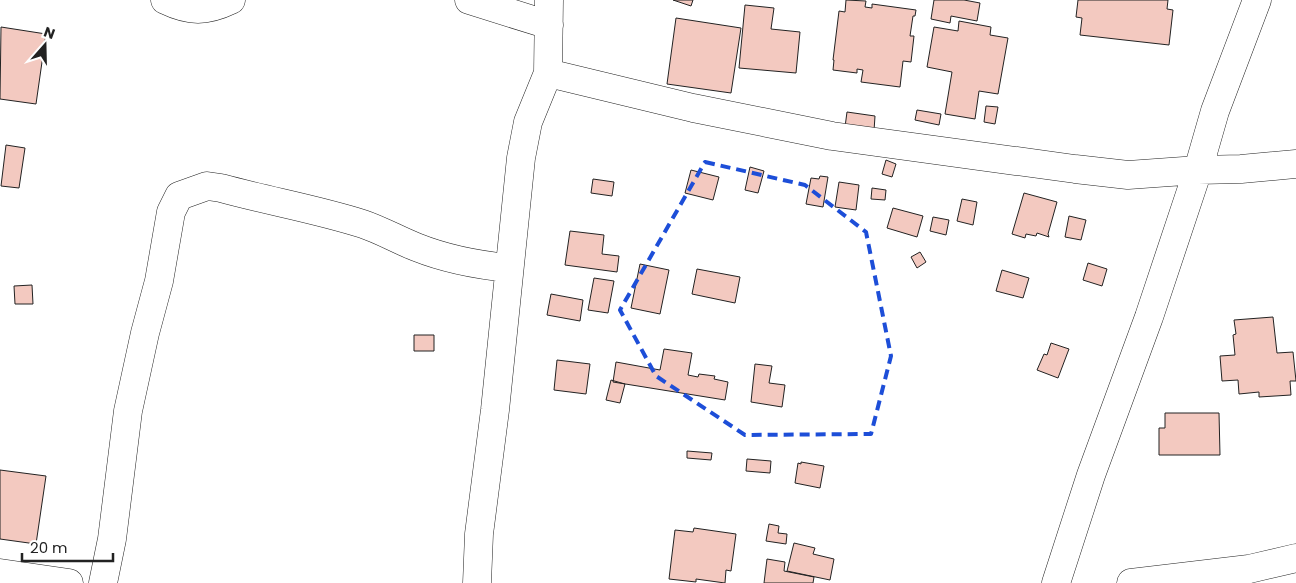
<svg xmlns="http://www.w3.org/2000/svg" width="1296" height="583" viewBox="0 0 1296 583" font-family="Poppins,sans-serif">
<rect width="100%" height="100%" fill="#fff"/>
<!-- building -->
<path fill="#f3c9c0" stroke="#222" d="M 673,0 L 693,0 L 691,6 Z
M 846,0 L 866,1 L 865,7 L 872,8 L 872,4 L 916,10 L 915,16 L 913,16 L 910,36 L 914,36 L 911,62 L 903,61 L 900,87 L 861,82 L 863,70 L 857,69 L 857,73 L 833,70 L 834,60 L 833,60 L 839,11 L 845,12 Z
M 934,0 L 964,0 L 980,3 L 977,21 L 951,16 L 950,23 L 931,19 Z
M 1078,0 L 1168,0 L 1167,9 L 1173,10 L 1169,45 L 1080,35 L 1082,18 L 1076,17 Z
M 745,5 L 774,8 L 771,29 L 800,32 L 796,73 L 739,68 Z
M 676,18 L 741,28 L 731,93 L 667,84 Z
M 959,21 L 991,27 L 990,35 L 1008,38 L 998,94 L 979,91 L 975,119 L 945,114 L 952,72 L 927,67 L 934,27 L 958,31 Z
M 1,27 L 46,34 L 36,104 L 0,99 Z
M 986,106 L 998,107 L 995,124 L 984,122 Z
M 917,110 L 941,114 L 939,125 L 915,120 Z
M 847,112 L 875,116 L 874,131 L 845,127 Z
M 6,145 L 25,148 L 19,188 L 1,186 Z
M 886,160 L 896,164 L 892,177 L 882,174 Z
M 750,167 L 764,171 L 758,193 L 745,190 Z
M 691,170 L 719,177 L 713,200 L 685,193 Z
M 820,176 L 828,177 L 823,207 L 806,204 L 811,178 L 819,179 Z
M 593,179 L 614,182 L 612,196 L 591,193 Z
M 839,182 L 859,185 L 856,210 L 835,207 Z
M 872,188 L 886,190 L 885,200 L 871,199 Z
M 1024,193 L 1057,202 L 1048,234 L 1049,237 L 1037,233 L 1036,236 L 1026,234 L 1025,238 L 1012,234 Z
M 962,199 L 977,202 L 973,225 L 957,221 Z
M 893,208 L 923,216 L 917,237 L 887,228 Z
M 1069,216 L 1086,220 L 1081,240 L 1065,237 Z
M 933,217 L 949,220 L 946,235 L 930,231 Z
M 570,231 L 604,235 L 602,254 L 619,256 L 617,272 L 565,265 Z
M 920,252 L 926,262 L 917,268 L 911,257 Z
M 1088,263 L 1107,269 L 1102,286 L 1083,280 Z
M 640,264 L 669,270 L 660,314 L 631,308 Z
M 697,269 L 740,277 L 735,303 L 692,294 Z
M 1002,270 L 1029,278 L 1023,298 L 996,291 Z
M 594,278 L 614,281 L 608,313 L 588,310 Z
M 32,285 L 33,304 L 15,304 L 14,286 Z
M 551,294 L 583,300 L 580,321 L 547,315 Z
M 1273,317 L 1277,353 L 1293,352 L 1296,381 L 1290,381 L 1291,395 L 1259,397 L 1259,392 L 1239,394 L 1238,380 L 1222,381 L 1220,356 L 1235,355 L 1233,335 L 1236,334 L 1234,320 Z
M 414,335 L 434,335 L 434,351 L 414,351 Z
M 1051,343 L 1069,349 L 1058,378 L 1037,370 L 1044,354 L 1047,355 Z
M 664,349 L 692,353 L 688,375 L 698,377 L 699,374 L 715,376 L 714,379 L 728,382 L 725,400 L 613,382 L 616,362 L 660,370 Z
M 557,360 L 590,364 L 586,394 L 554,390 Z
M 755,364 L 772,366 L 769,383 L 785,385 L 782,407 L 751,402 Z
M 611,380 L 625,384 L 620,403 L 606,400 Z
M 1165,413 L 1219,413 L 1220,455 L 1159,455 L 1159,428 L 1165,428 Z
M 687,451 L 712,453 L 711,460 L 687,458 Z
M 747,459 L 771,461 L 770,473 L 746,471 Z
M 801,462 L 824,466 L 820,488 L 795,483 L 798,463 L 801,464 Z
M 0,470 L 46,476 L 36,544 L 0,539 Z
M 769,524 L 779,526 L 778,533 L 787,534 L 786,544 L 766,541 Z
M 694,528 L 736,534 L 731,571 L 726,570 L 725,583 L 696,579 L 696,582 L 669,579 L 675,530 L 693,532 Z
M 794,543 L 815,548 L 813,554 L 834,559 L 830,580 L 787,571 Z
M 767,559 L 785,562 L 784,571 L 814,577 L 813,583 L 764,583 Z"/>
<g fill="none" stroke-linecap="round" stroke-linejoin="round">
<!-- minor casing -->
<g stroke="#222" stroke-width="29">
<path id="minor" d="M 165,0 C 190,12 206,12 231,0
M 469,0 L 549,25
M 548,73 L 693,108 L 832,136 L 1075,169 L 1128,175 L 1198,170 L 1241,169 L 1296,164
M 0,573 L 69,583
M 103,583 L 112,539 L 128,411 L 145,333 L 159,281 L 171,212 L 179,196 L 207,186 L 221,188 C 268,201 316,209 363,224 C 381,230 398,240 416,247 C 446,259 477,265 509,268
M 477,583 L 479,534 L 495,410 L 521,158 L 528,122 L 548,73 L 549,0
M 1056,583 L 1091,475 L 1149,317 L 1198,170 L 1215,111 L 1257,0
M 1131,583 L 1249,569 L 1296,558"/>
</g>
<!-- minor -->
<use href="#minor" stroke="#fff" stroke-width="28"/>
</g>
<!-- marked area -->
<path fill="none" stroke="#1d4ed8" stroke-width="4" stroke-dasharray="10 6" stroke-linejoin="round" d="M 705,162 L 805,185 L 866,232 L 891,356 L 871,434 L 745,435 L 656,376 L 620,310 Z"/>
<!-- north arrow -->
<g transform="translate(45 45) rotate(20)" stroke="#ffffff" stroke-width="4" paint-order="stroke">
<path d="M0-4L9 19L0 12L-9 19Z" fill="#222222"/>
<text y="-8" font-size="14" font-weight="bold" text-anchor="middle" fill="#222222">N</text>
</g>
<!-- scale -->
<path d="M22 553v8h91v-8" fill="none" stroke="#222222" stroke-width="2.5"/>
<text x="30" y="553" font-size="15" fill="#222222" stroke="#ffffff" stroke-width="4" paint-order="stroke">20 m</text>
</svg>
